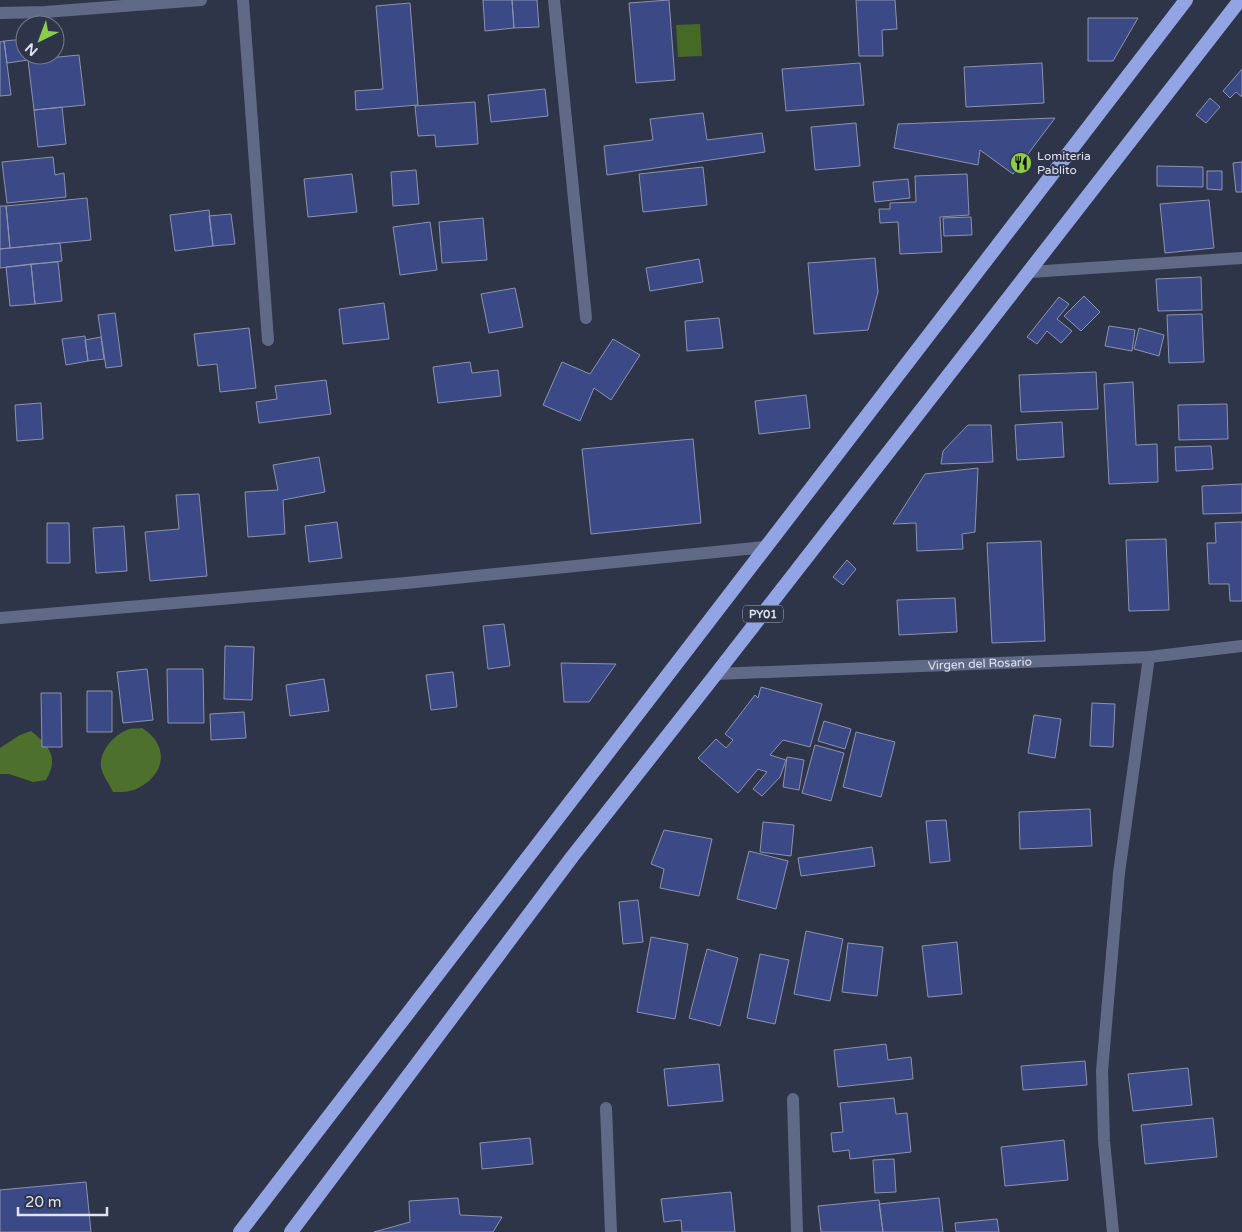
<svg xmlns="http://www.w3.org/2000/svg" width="1242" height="1232" viewBox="0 0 1242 1232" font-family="'Varela Round',sans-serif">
<rect width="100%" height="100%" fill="#2f3549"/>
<!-- forest -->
<path fill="#4d702d" d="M 142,728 C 168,744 167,772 140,787 C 132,792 123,792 113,792 C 110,785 102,775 101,767 C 99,751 115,733 130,729 C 134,728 138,729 142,728 Z
M 31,731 C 50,746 59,758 46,780 L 33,782 L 9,774 L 0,774 L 0,748 L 20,735 Z"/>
<!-- water -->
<path fill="#466926" d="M 700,24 L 702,56 L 678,57 L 676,25 Z"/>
<!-- building -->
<path fill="#3b4987" stroke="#8b93ac" d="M 483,0 L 512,0 L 514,28 L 485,31 Z
M 512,0 L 537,0 L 539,27 L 514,28 Z
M 669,0 L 675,80 L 636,83 L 629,3 Z
M 856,0 L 895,0 L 897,29 L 882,30 L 883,56 L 859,56 Z
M 410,3 L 418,105 L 356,110 L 355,91 L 383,89 L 376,6 Z
M 1088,18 L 1138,18 L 1113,61 L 1088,61 Z
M 25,39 L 25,55 L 27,55 L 28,60 L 7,63 L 4,41 Z
M 4,41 L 11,95 L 0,96 L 0,42 Z
M 79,55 L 85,105 L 34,110 L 28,60 Z
M 860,63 L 864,105 L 786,111 L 782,69 Z
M 1042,63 L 1044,103 L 966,107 L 964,67 Z
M 1242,69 L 1242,97 L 1236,92 L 1230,98 L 1223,91 Z
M 545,89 L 548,116 L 491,122 L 488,95 Z
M 1210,98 L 1220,107 L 1206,123 L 1196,115 Z
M 475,102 L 478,144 L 436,147 L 435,135 L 418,136 L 415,106 Z
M 62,107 L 66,144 L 38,147 L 34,110 Z
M 703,113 L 707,140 L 762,133 L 765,152 L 607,175 L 604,146 L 653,140 L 650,119 Z
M 1055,118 L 1013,174 L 980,150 L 978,165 L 894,148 L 898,124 Z
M 856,123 L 860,166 L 815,170 L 811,127 Z
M 53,157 L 55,175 L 64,173 L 66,197 L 7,203 L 2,162 Z
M 1242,162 L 1242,192 L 1236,192 L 1233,163 Z
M 1157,166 L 1203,167 L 1203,187 L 1157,186 Z
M 703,167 L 707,205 L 643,212 L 639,174 Z
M 416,170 L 419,204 L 393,206 L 391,172 Z
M 1207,171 L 1222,171 L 1222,190 L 1207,189 Z
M 352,174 L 357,212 L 308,217 L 304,179 Z
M 967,174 L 969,215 L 940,217 L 942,252 L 900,254 L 898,222 L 880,223 L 879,209 L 890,209 L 890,203 L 916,202 L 915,176 Z
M 908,179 L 910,198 L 875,202 L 873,182 Z
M 87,198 L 91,240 L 10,248 L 6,206 Z
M 1209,200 L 1214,248 L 1165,253 L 1160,204 Z
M 0,206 L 6,206 L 10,248 L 0,249 Z
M 209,210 L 213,246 L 175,251 L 170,215 Z
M 231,214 L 235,244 L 213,246 L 209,216 Z
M 971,217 L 972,235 L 944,236 L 943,218 Z
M 483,218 L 487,260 L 442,263 L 439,222 Z
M 430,222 L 437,270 L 400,275 L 393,227 Z
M 60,243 L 62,261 L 0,268 L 0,249 Z
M 875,258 L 878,292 L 868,330 L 814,334 L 808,263 Z
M 699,259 L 703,282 L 650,291 L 646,268 Z
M 58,262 L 62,301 L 35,304 L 31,264 Z
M 31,264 L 35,304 L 10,306 L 6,267 Z
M 1201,277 L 1202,310 L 1158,311 L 1156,279 Z
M 515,288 L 523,327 L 489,333 L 481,294 Z
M 1084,296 L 1100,312 L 1081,331 L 1064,316 Z
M 1059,297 L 1069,304 L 1057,319 L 1072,331 L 1061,343 L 1047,331 L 1037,344 L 1027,337 Z
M 384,303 L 389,339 L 343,344 L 339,309 Z
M 115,313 L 122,366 L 106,368 L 98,315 Z
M 1202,314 L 1204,362 L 1169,363 L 1167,315 Z
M 719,318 L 723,348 L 687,351 L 685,321 Z
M 1109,326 L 1135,330 L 1132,351 L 1105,346 Z
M 249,328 L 256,388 L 220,392 L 217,364 L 198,366 L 194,334 Z
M 1139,328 L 1164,335 L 1159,356 L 1134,349 Z
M 85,336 L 88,361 L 66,365 L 62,339 Z
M 101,337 L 104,359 L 88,361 L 85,340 Z
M 613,339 L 640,355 L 611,400 L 594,388 L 580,421 L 543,405 L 562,362 L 590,374 Z
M 470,362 L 472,373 L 498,370 L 501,396 L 438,403 L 433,367 Z
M 1096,372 L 1098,409 L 1021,412 L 1019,375 Z
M 326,380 L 331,414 L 259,423 L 256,402 L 277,399 L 275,386 Z
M 1133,382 L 1136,445 L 1157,444 L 1158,482 L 1109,484 L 1104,384 Z
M 806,395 L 810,428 L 759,434 L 755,401 Z
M 41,403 L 43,439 L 17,441 L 15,405 Z
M 1227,404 L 1228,439 L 1179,440 L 1178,405 Z
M 1062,422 L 1064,457 L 1017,460 L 1015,425 Z
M 968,425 L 991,425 L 993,462 L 941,464 L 943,451 Z
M 693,439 L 701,523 L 591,534 L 582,449 Z
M 1211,446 L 1213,469 L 1176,471 L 1175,447 Z
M 319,457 L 325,492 L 283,500 L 285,534 L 248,537 L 245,492 L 278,490 L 273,465 Z
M 978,468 L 975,532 L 962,534 L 963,549 L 917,551 L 916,523 L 893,524 L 925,474 Z
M 1242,484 L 1242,513 L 1203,514 L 1202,486 Z
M 199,494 L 207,576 L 150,581 L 145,532 L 179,529 L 176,495 Z
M 337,522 L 342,558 L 309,562 L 305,526 Z
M 1242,522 L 1242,601 L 1230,601 L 1229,584 L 1209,584 L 1207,543 L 1216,543 L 1215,523 Z
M 47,523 L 69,523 L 70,563 L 47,563 Z
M 124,526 L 127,571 L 96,573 L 93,528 Z
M 1166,539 L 1169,610 L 1129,611 L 1126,540 Z
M 1041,541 L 1045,641 L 992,643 L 987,543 Z
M 847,560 L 856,569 L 843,585 L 833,577 Z
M 955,598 L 957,632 L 899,635 L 897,600 Z
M 504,624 L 510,666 L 488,669 L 483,626 Z
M 225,646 L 254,647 L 252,700 L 224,699 Z
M 561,663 L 616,664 L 589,702 L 564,702 Z
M 147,669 L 153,720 L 123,723 L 117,672 Z
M 167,669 L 203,669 L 204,723 L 168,723 Z
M 453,672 L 457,707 L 431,710 L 426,675 Z
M 324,679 L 329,711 L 290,716 L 286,685 Z
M 761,687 L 822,704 L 810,747 L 783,740 L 770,755 L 786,760 L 780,777 L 762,796 L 753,789 L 767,772 L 758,769 L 738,793 L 698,758 L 716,739 L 726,748 L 733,740 L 725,734 L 755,695 L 758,698 Z
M 87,691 L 112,691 L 112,732 L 87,732 Z
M 41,693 L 61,693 L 62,747 L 42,747 Z
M 1092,703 L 1115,704 L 1113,747 L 1090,746 Z
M 244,712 L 246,738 L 211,740 L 210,714 Z
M 1034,715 L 1061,719 L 1055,758 L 1028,753 Z
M 824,721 L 851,729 L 845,749 L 818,741 Z
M 856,732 L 895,742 L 881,797 L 843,787 Z
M 815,745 L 844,753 L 831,801 L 802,793 Z
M 787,757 L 804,760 L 799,790 L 783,787 Z
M 1090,809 L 1092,846 L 1020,849 L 1019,812 Z
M 946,820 L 950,861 L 930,863 L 926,821 Z
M 763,822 L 794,825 L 791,856 L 760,852 Z
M 664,830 L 712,839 L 699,896 L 660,888 L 664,869 L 651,864 Z
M 872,847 L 875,866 L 801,876 L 798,858 Z
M 749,851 L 788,861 L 776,909 L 737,899 Z
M 638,900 L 643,942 L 623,944 L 619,902 Z
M 806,931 L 843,939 L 830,1001 L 794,994 Z
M 651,937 L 688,944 L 675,1019 L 637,1012 Z
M 957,942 L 962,994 L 928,997 L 922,946 Z
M 848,943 L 883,947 L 877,996 L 842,992 Z
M 707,949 L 738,958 L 720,1026 L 689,1018 Z
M 760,954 L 789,960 L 775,1024 L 747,1018 Z
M 886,1044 L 888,1060 L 911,1057 L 913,1079 L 838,1087 L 834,1050 Z
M 1085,1061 L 1087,1085 L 1023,1090 L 1021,1066 Z
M 719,1064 L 723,1101 L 668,1106 L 664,1069 Z
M 1188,1068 L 1192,1105 L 1133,1111 L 1128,1074 Z
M 894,1098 L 896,1114 L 907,1113 L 911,1152 L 850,1159 L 849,1150 L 833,1152 L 831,1133 L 843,1132 L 840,1103 Z
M 1213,1118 L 1217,1157 L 1145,1164 L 1141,1125 Z
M 530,1138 L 533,1164 L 482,1169 L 480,1143 Z
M 1064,1140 L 1068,1180 L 1005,1186 L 1001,1147 Z
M 894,1159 L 896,1192 L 875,1193 L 873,1160 Z
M 86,1182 L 91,1232 L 0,1232 L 0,1190 Z
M 731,1192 L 735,1232 L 682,1232 L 681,1220 L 664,1222 L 661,1199 Z
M 458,1198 L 460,1215 L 502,1217 L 493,1232 L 374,1232 L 410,1222 L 409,1201 Z
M 939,1198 L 943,1232 L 883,1232 L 879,1204 Z
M 879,1200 L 883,1232 L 821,1232 L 818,1206 Z
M 997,1219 L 999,1232 L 956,1232 L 955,1223 Z"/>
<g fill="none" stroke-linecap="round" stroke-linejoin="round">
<!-- minor -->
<g stroke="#606986" stroke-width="12">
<path d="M 243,0 L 268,340"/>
<path d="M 554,0 L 586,318"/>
<path d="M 0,13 L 45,12 L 201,0"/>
<path d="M 1030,272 L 1242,258"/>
<path d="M 0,618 L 406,583 L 765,547"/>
<path id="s1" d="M 716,674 L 1149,657 L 1242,646"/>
<path d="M 793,1099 L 797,1232"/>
<path d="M 606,1108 L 611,1232"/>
<path d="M 1113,1232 L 1104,1141 L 1102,1071 L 1119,873 L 1149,657"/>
</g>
<!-- trunk -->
<path stroke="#92a4e4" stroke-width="14" d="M 240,1232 L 1186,0
M 291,1232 L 572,857 L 716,674 L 1240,0"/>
</g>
<!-- icons -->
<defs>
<g id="restaurant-disc" transform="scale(1.125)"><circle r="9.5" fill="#89ce48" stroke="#2f3549"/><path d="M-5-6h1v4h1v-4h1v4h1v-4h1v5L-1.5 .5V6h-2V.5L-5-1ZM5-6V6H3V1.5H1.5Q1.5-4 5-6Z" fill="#111"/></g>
</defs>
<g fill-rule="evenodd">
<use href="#restaurant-disc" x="1021" y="163"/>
</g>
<g text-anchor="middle" stroke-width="4" stroke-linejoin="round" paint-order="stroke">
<!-- shield labels -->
<rect fill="#2f3549" stroke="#aab0bf" stroke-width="1" x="743" y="605.5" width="40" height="17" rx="4"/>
<g font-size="11" font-weight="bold" fill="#dfe4f1">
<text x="763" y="618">PY01</text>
</g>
<!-- poi labels -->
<g font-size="12" fill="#dfe4f1" stroke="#2f3549" text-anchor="start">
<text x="1037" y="160">Lomiteria<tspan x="1037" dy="14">Pablito</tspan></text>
</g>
<!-- street labels -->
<g font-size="12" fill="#dfe4f1" stroke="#2f3549">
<text dy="4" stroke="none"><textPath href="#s1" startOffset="264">Virgen del Rosario</textPath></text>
</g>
</g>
<!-- north arrow -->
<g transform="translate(40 40) rotate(222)"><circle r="24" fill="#2f3549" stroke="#757b8c"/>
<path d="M0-4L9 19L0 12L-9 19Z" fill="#89ce48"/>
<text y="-8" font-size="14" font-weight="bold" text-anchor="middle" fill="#dfe4f1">N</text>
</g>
<!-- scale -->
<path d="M18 1207v8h89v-8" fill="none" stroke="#dfe4f1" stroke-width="2.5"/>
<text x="25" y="1207" font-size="15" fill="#dfe4f1" stroke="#2f3549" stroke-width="4" paint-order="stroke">20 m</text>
</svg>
